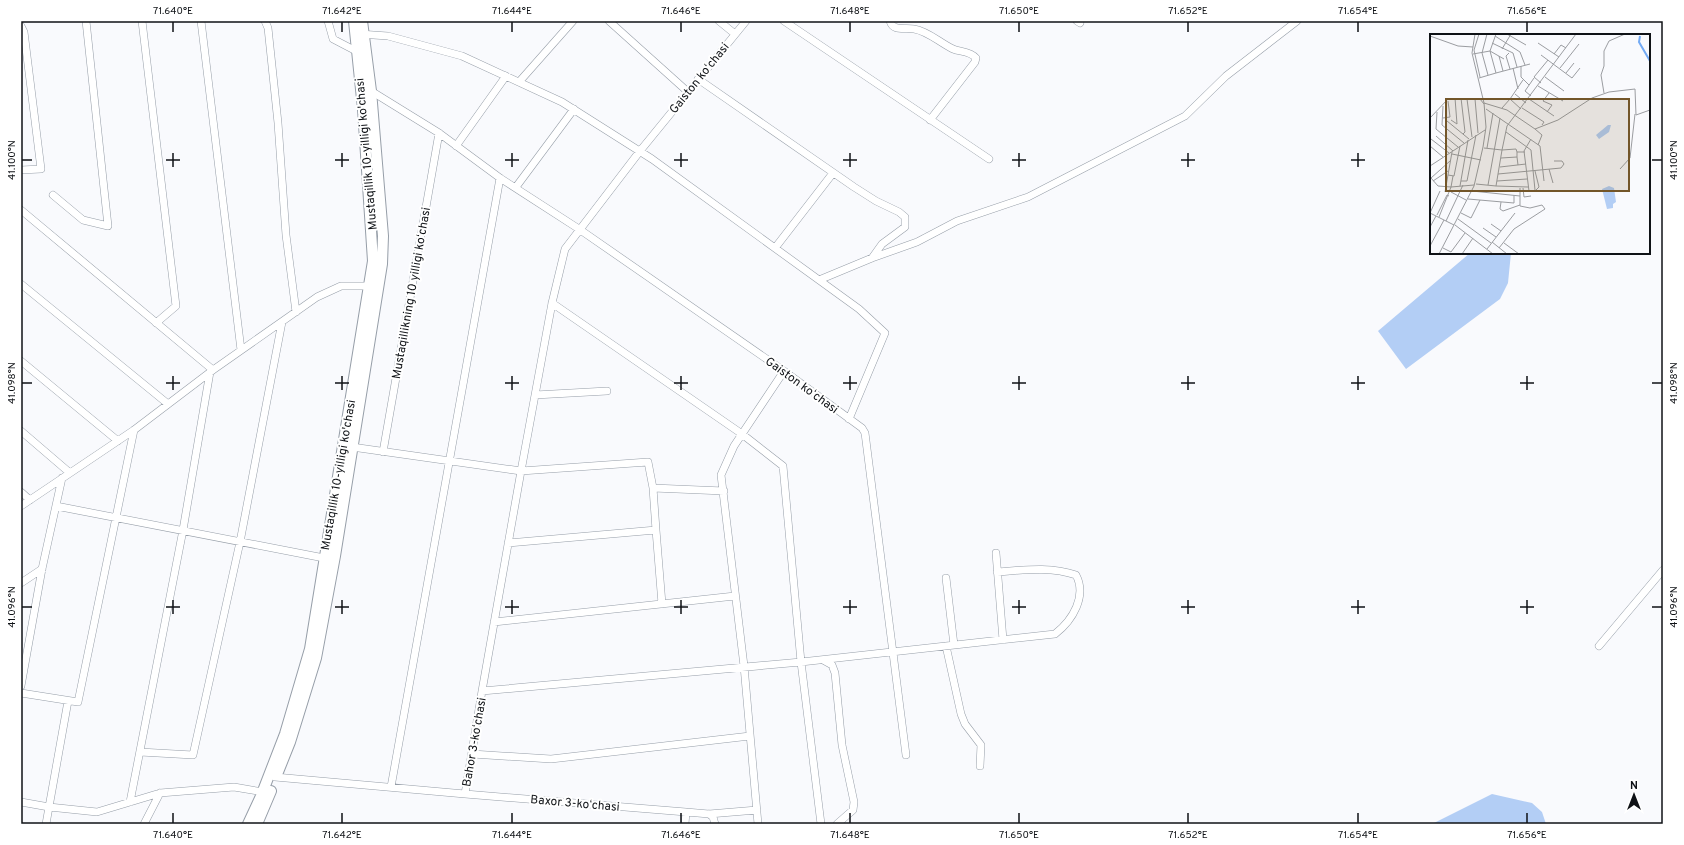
<svg xmlns="http://www.w3.org/2000/svg" width="1684" height="845" viewBox="0 0 1684 845" font-family="Overpass,sans-serif">
<rect width="100%" height="100%" fill="#f9fafd"/>
<!-- green -->
<path fill="#b3cef5" d="M 1470,253 L 1511,253 L 1508,283 L 1500,299 L 1406,369 L 1378,331 Z
M 1492,794 L 1532,803 L 1542,812 L 1546,824 L 1432,824 Z"/>
<g fill="none" stroke-linecap="round" stroke-linejoin="round">
<!-- minor casing -->
<g stroke="#969ea8" stroke-width="8">
<path id="minor" d="M 142,21 L 176,306 L 156,323
M 201,21 L 241,350
M 265,21 L 268,28 L 278,123 L 286,235 L 296,312
M 328,21 L 333,39 L 356,51
M 609,21 L 688,92
M 719,21 L 735,34
M 784,21 L 989,159
M 890,21 C 893,32 905,27 914,29 C 928,31 940,43 953,49 C 960,52 970,51 976,58 L 975,62 L 930,120
M 1077,21 L 1080,23
M 21,26 L 24,32 L 41,169 L 21,170
M 359,34 L 388,36 L 462,56 L 562,102 L 652,159 L 819,280 L 872,258 L 917,242 L 957,221 L 1028,197 L 1185,116 L 1226,76 L 1297,21
M 698,79 L 854,187 L 876,201 L 899,212 L 905,217 L 905,227 L 882,244 L 872,258
M 519,82 L 573,21
M 371,91 L 439,133 L 500,178 L 579,229 L 784,371 L 862,428 L 865,433 L 906,755
M 456,146 L 506,76
M 516,187 L 574,109
M 53,195 L 83,220 L 108,226 L 86,21
M 21,210 L 213,370
M 775,248 L 833,173
M 819,280 L 859,309 L 885,333 L 849,419
M 21,284 L 168,404
M 552,303 L 742,434 L 783,466 L 801,662 L 821,824
M 21,361 L 118,441
M 535,395 L 607,391
M 21,431 L 70,473
M 352,447 L 521,471 L 552,303 L 565,249 L 640,151 L 746,21
M 383,452 L 439,133
M 21,492 L 30,500
M 21,506 L 134,430 L 213,370 L 317,297 L 341,286 L 369,286
M 56,506 L 324,558
M 656,530 L 653,488 L 724,491
M 508,543 L 656,530 L 662,604
M 996,553 L 1003,640
M 946,578 L 954,645
M 21,583 L 42,569
M 494,622 L 735,596
M 946,646 L 961,714 L 965,724 L 981,745 L 980,766
M 1599,646 L 1663,570
M 823,660 L 832,665 L 835,673 L 842,745 L 854,802 L 853,810 L 837,824
M 21,686 L 42,569 L 62,478
M 482,691 L 521,471 L 648,462 L 653,488
M 21,693 L 78,702 L 134,430
M 68,701 L 49,807 L 97,812 L 160,793 L 234,787 L 263,792
M 140,752 L 193,755 L 240,542 L 282,322
M 472,754 L 551,759 L 750,736
M 275,777 L 465,794 L 482,691 L 801,662 L 1055,634 C 1073,620 1087,596 1076,575 C 1051,566 1023,570 997,572
M 391,787 L 500,178
M 465,794 L 686,812 L 709,814 L 757,810
M 21,802 L 49,807 L 46,824
M 130,802 L 183,530 L 210,372
M 709,814 L 713,817 L 715,824
M 144,824 L 160,793
M 685,824 L 686,812
M 758,824 L 744,666 L 721,475 L 734,446 L 784,371"/>
</g>
<!-- secondary casing -->
<g stroke="#969ea8" stroke-width="12">
<path id="secondary" d="M 278,772 L 290,742 L 316,658 L 335,556 L 382,264 L 383,236 L 371,91 L 362,21
M 248,824 L 261,796 L 285,734 L 310,649 L 373,261 L 363,109 L 354,21
M 257,824 L 271,791"/>
</g>
<!-- minor -->
<use href="#minor" stroke="#fff" stroke-width="7"/>
<!-- secondary -->
<use href="#secondary" stroke="#fff" stroke-width="10"/>
</g>
<!-- ticks -->
<path fill="none" stroke="#0f1216" stroke-width="1.5" d="M 173,22 L 173,32M 342,22 L 342,32M 512,22 L 512,32M 681,22 L 681,32M 850,22 L 850,32M 1019,22 L 1019,32M 1188,22 L 1188,32M 1358,22 L 1358,32M 1527,22 L 1527,32M 173,153 L 173,167M 342,153 L 342,167M 512,153 L 512,167M 681,153 L 681,167M 850,153 L 850,167M 1019,153 L 1019,167M 1188,153 L 1188,167M 1358,153 L 1358,167M 22,160 L 32,160M 166,160 L 180,160M 335,160 L 349,160M 505,160 L 519,160M 674,160 L 688,160M 843,160 L 857,160M 1012,160 L 1026,160M 1181,160 L 1195,160M 1351,160 L 1365,160M 1652,160 L 1662,160M 173,376 L 173,390M 342,376 L 342,390M 512,376 L 512,390M 681,376 L 681,390M 850,376 L 850,390M 1019,376 L 1019,390M 1188,376 L 1188,390M 1358,376 L 1358,390M 1527,376 L 1527,390M 22,383 L 32,383M 166,383 L 180,383M 335,383 L 349,383M 505,383 L 519,383M 674,383 L 688,383M 843,383 L 857,383M 1012,383 L 1026,383M 1181,383 L 1195,383M 1351,383 L 1365,383M 1520,383 L 1534,383M 1652,383 L 1662,383M 173,600 L 173,614M 342,600 L 342,614M 512,600 L 512,614M 681,600 L 681,614M 850,600 L 850,614M 1019,600 L 1019,614M 1188,600 L 1188,614M 1358,600 L 1358,614M 1527,600 L 1527,614M 22,607 L 32,607M 166,607 L 180,607M 335,607 L 349,607M 505,607 L 519,607M 674,607 L 688,607M 843,607 L 857,607M 1012,607 L 1026,607M 1181,607 L 1195,607M 1351,607 L 1365,607M 1520,607 L 1534,607M 1652,607 L 1662,607M 173,813 L 173,823M 342,813 L 342,823M 512,813 L 512,823M 681,813 L 681,823M 850,813 L 850,823M 1019,813 L 1019,823M 1188,813 L 1188,823M 1358,813 L 1358,823M 1527,813 L 1527,823"/>
<g text-anchor="middle" stroke-width="4" stroke-linejoin="round" paint-order="stroke">
<!-- street labels -->
<g font-size="12" fill="#0f1216" stroke="#fff">
<text transform="translate(699 78) rotate(-51)" y="4">Gaiston koʻchasi</text>
<text transform="translate(366 154) rotate(-95)" y="4">Mustaqillik 10-yilligi ko'chasi</text>
<text transform="translate(411 293) rotate(-80)" y="4">Mustaqillikning 10 yilligi koʻchasi</text>
<text transform="translate(802 385) rotate(36)" y="4">Gaiston koʻchasi</text>
<text transform="translate(338 475) rotate(-80)" y="4">Mustaqillik 10-yilligi ko'chasi</text>
<text transform="translate(474 742) rotate(-80)" y="4">Bahor 3-koʻchasi</text>
<text transform="translate(575 803) rotate(5)" y="4">Baxor 3-koʻchasi</text>
</g>
</g>
<!-- overview -->
<g transform="translate(1430 34)">
<rect width="220" height="220" fill="#f9fafd"/>
<path d="M 178,91 L 181,91 L 179,98 L 169,105 L 166,101 ZM 179,152 L 184,154 L 186,168 L 183,170 L 183,174 L 177,175 L 172,155 Z" fill="#b3cef5"/>
<path fill="none" stroke="#73aaf4" stroke-width="2" d="M 210,2 L 209,8 L 220,27"/>
<path fill="none" stroke="#9b9da1" stroke-width="1" d="M 49,0 L 44,16 L 50,43M 57,0 L 52,19 L 58,41M 77,0 L 96,11M 0,2 L 28,12 L 43,13M 65,2 L 90,18 L 95,31M 62,9 L 83,19 L 87,33M 108,9 L 129,23M 72,15 L 81,0M 60,17 L 66,39 L 100,30M 60,17 L 74,25M 79,19 L 76,22 L 80,35M 43,20 L 60,17 L 66,0M 124,20 L 131,11 L 136,14M 111,21 L 142,44 L 150,34M 69,22 L 73,37M 91,32 L 91,43 L 99,51M 83,34 L 88,55M 130,34 L 149,10M 136,39 L 144,29M 115,43 L 134,57M 49,44 L 66,39M 111,49 L 104,43 L 118,26M 108,52 L 133,67M 174,59 L 171,41 L 174,32 L 174,17 L 179,7 L 195,0M 85,60 L 96,69M 101,62 L 95,57 L 104,44M 31,64 L 35,98 L 33,100M 37,65 L 42,103M 45,65 L 48,99M 99,65 L 124,82M 54,69 L 77,76 L 105,95 L 128,86 L 162,64 L 179,58 L 205,55 L 206,81 L 220,76M 13,72 L 12,91 L 34,109M 72,74 L 80,65M 92,74 L 114,88 L 112,91M 56,75 L 110,112 L 114,147M 91,75 L 80,65 L 93,46M 7,78 L 6,95 L 28,113M 117,78 L 122,71 L 113,67 L 119,59M 0,84 L 18,65 L 50,65 L 54,70M 13,84 L 20,83 L 18,67M 21,86 L 27,90 L 25,64M 17,87 L 39,105M 105,95 L 112,101 L 108,111M 76,98 L 101,116 L 105,156M 6,102 L 23,117M 1,105 L 19,119M 0,112 L 13,123M 54,114 L 72,116 L 77,92 L 146,0M 57,114 L 63,79M 22,120 L 51,126M 87,123 L 87,118 L 95,118M 71,124 L 87,123 L 88,131M 0,132 L 55,96M 70,133 L 96,130M 119,135 L 123,149M 190,135 L 200,124 L 205,80M 105,137 L 109,153 L 106,156M 68,140 L 72,116 L 86,115 L 87,118M 18,141 L 24,142 L 30,112M 23,142 L 21,153 L 44,151M 3,147 L 18,137M 31,147 L 37,147 L 46,101M 67,147 L 97,145M 46,150 L 66,152 L 68,140 L 131,134 L 134,130 L 132,127 L 124,127M 58,151 L 70,84M 30,152 L 38,106M 66,152 L 98,153M 93,154 L 94,163 L 101,162M 42,157 L 90,162M 99,157 L 94,117 L 101,105M 15,158 L 22,118M 21,158 L 36,166M 38,165 L 84,169 L 84,161M 71,168 L 70,175 L 73,177 L 90,171M 0,179 L 24,191M 0,179 L 10,157M 31,179 L 41,184 L 50,166M 7,181 L 17,161 L 19,162M 9,183 L 21,153 L 8,152 L 1,144 L 20,127M 28,185 L 61,209M 16,187 L 33,151M 61,190 L 71,197M 25,191 L 63,220M 0,193 L 6,182M 53,194 L 66,203M 62,208 L 77,220M 74,209 L 89,220M 0,212 L 14,186M 13,214 L 21,218 L 35,199M 69,214 L 84,195 L 115,175 L 112,171 L 100,174 L 90,172 L 90,154M 57,215 L 85,179M 9,220 L 44,152 L 53,113 L 56,93 L 54,69 L 42,19 L 45,0M 32,220 L 43,204"/>
<path fill="#735629" fill-opacity="0.15" stroke="#735629" stroke-width="2" d="M 16,65 L 199,65 L 199,157 L 16,157 Z"/>
<rect width="220" height="220" fill="none" stroke="#0f1216" stroke-width="2"/>
</g>
<!-- border -->
<rect width="1684" height="845" fill="none" stroke="#ffffff" stroke-width="44"/>
<!-- north arrow -->
<g transform="translate(1634 795)" stroke="#ffffff" stroke-width="3" paint-order="stroke">
<path d="M0-3L7 15L0 10L-7 15Z" fill="#0f1216"/>
<text y="-6" font-size="11" font-weight="bold" text-anchor="middle" fill="#0f1216">N</text>
</g>
<rect x="22" y="22" width="1640" height="801" fill="none" stroke="#0f1216" stroke-width="1.5"/>
<g font-size="10" text-anchor="middle" fill="#0f1216">
<text x="173" y="14">71.640°E</text>
<text x="342" y="14">71.642°E</text>
<text x="512" y="14">71.644°E</text>
<text x="681" y="14">71.646°E</text>
<text x="850" y="14">71.648°E</text>
<text x="1019" y="14">71.650°E</text>
<text x="1188" y="14">71.652°E</text>
<text x="1358" y="14">71.654°E</text>
<text x="1527" y="14">71.656°E</text>
<text transform="translate(11 160) rotate(-90)" y="4">41.100°N</text>
<text transform="translate(1673 160) rotate(-90)" y="4">41.100°N</text>
<text transform="translate(11 383) rotate(-90)" y="4">41.098°N</text>
<text transform="translate(1673 383) rotate(-90)" y="4">41.098°N</text>
<text transform="translate(11 607) rotate(-90)" y="4">41.096°N</text>
<text transform="translate(1673 607) rotate(-90)" y="4">41.096°N</text>
<text x="173" y="838">71.640°E</text>
<text x="342" y="838">71.642°E</text>
<text x="512" y="838">71.644°E</text>
<text x="681" y="838">71.646°E</text>
<text x="850" y="838">71.648°E</text>
<text x="1019" y="838">71.650°E</text>
<text x="1188" y="838">71.652°E</text>
<text x="1358" y="838">71.654°E</text>
<text x="1527" y="838">71.656°E</text>
</g>
</svg>
